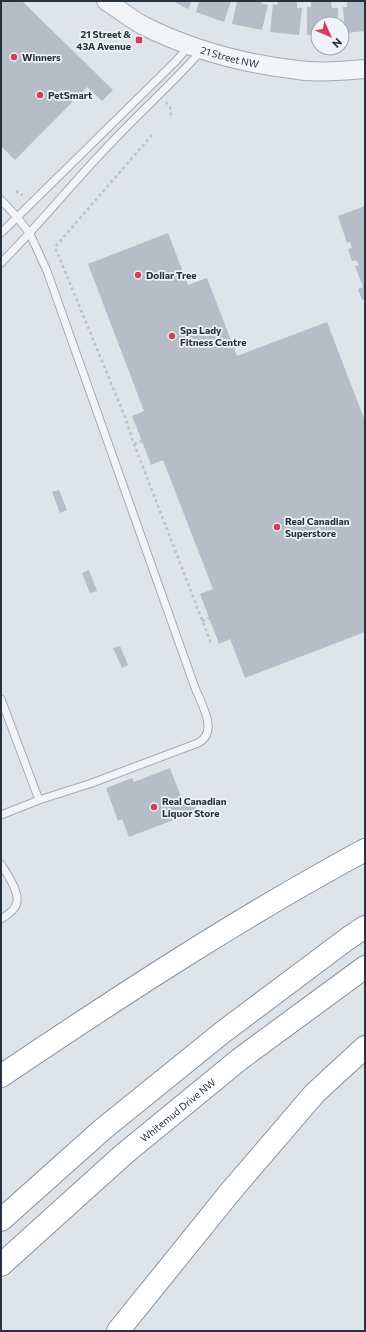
<svg xmlns="http://www.w3.org/2000/svg" width="366" height="1332" font-family="Commissioner,sans-serif">
<rect width="100%" height="100%" fill="#dfe4e9"/>
<path fill="#b6bdc6" d="M 1,1 L 22,1 L 113,90 L 102,101 L 87,87 L 15,160 L 1,146 Z
M 173,1 L 192,1 L 188,9 Z
M 199,1 L 231,1 L 224,22 L 196,12 Z
M 237,1 L 262,1 L 261,3 L 268,5 L 262,30 L 232,24 Z
M 278,1 L 297,2 L 297,8 L 302,8 L 299,35 L 270,32 L 273,4 L 277,5 Z
M 331,1 L 332,8 L 338,8 L 338,24 L 318,24 L 318,35 L 307,35 L 307,7 L 311,7 L 311,2 Z
M 347,1 L 365,1 L 365,31 L 345,33 L 343,7 L 347,7 Z
M 365,206 L 365,299 L 362,300 L 358,289 L 363,287 L 355,266 L 359,265 L 356,260 L 352,261 L 348,249 L 352,248 L 350,242 L 347,243 L 338,216 Z
M 168,233 L 188,285 L 207,278 L 237,356 L 327,322 L 365,421 L 365,632 L 245,678 L 230,639 L 219,644 L 200,594 L 213,589 L 163,460 L 151,465 L 142,441 L 132,416 L 144,411 L 88,264 Z
M 59,490 L 67,510 L 60,513 L 52,492 Z
M 89,570 L 97,591 L 90,593 L 82,573 Z
M 120,646 L 128,665 L 122,668 L 113,648 Z
M 170,768 L 183,802 L 192,798 L 197,811 L 129,837 L 122,819 L 118,821 L 106,788 L 132,778 L 134,782 Z"/>
<g fill="none" stroke-linecap="round" stroke-linejoin="round">
<defs>
<path id="service" d="M 1,200 L 17,217 L 30,234 L 47,271 L 194,685 C 200,702 220,732 198,743 L 92,783 L 39,800 L 1,815
M 1,233 L 176,61 L 189,46
M 1,263 C 40,224 74,181 112,142 C 141,111 173,83 201,51
M 1,699 L 39,800
M 1,864 C 7,874 23,896 15,907 C 12,912 6,916 1,919"/>
<g id="tertiary">
<path id="s1" d="M 106,1 C 119,9 131,19 144,26 C 192,50 245,64 298,70 C 319,73 344,71 365,69"/>
</g>
<g id="motorway">
<path d="M 1,1076 C 120,996 239,918 365,850"/>
<path d="M 1,1220 L 103,1129 L 223,1032 L 347,939 L 365,927"/>
<path id="s2" d="M 1,1265 L 124,1154 L 240,1059 L 365,967"/>
<path d="M 118,1331 L 231,1191 L 315,1093 L 365,1047"/>
</g>
</defs>
<use href="#service" stroke="#a4abb3" stroke-width="9"/>
<use href="#tertiary" stroke="#a4abb3" stroke-width="20"/>
<use href="#motorway" stroke="#8692a0" stroke-width="24"/>
<path stroke="#bdc2c8" stroke-width="2.5" stroke-dasharray="3 3" stroke-linecap="butt" d="M 166,102 L 170,107 L 171,115
M 152,135 L 55,247 L 125,417 L 134,444 L 211,643
M 16,191 L 19,194 L 23,195
M 134,444 L 142,441
M 202,621 L 209,618"/>
<use href="#service" stroke="#f2f4f7" stroke-width="7"/>
<use href="#tertiary" stroke="#f2f4f7" stroke-width="18"/>
<use href="#motorway" stroke="#fff" stroke-width="22"/>
</g>
<g fill="#d53d5e" stroke="#eff2f6" stroke-width="1.5">
<rect x="135" y="36" width="8" height="8" rx="2"/>
<circle cx="14" cy="57" r="4"/>
<circle cx="40" cy="95" r="4"/>
<circle cx="138" cy="275" r="4"/>
<circle cx="172" cy="336" r="4"/>
<circle cx="277" cy="527" r="4"/>
<circle cx="154" cy="807" r="4"/>
</g>
<g text-anchor="middle" dominant-baseline="central" stroke-width="3.5" stroke-linejoin="round" paint-order="stroke">
<g font-size="10" font-weight="bold" fill="#273241" stroke="#eff2f6" text-anchor="start">
<text x="131" y="34" text-anchor="end">21 Street &amp;<tspan x="131" dy="12">43A Avenue</tspan></text>
<text x="22" y="57">Winners</text>
<text x="48" y="95">PetSmart</text>
<text x="146" y="275">Dollar Tree</text>
<text x="180" y="330">Spa Lady<tspan x="180" dy="12">Fitness Centre</tspan></text>
<text x="285" y="521">Real Canadian<tspan x="285" dy="12">Superstore</tspan></text>
<text x="162" y="801">Real Canadian<tspan x="162" dy="12">Liquor Store</tspan></text>
</g>
<g font-size="10" fill="#273241" stroke="#eff2f6">
<text stroke="none"><textPath href="#s1" startOffset="137">21 Street NW</textPath></text>
<text stroke="none"><textPath href="#s2" startOffset="235">Whitemud Drive NW</textPath></text>
</g>
</g>
<rect width="366" height="1332" fill="none" stroke="#273241" stroke-width="4"/>
<g transform="translate(330 36) rotate(135)"><circle r="19" fill="#eff2f6" stroke="#9fa5ae"/>
<path d="M0-3L7 15L0 10L-7 15Z" fill="#d53d5e"/>
<text y="-6" font-size="11" font-weight="bold" text-anchor="middle" fill="#273241">N</text>
</g>
</svg>
